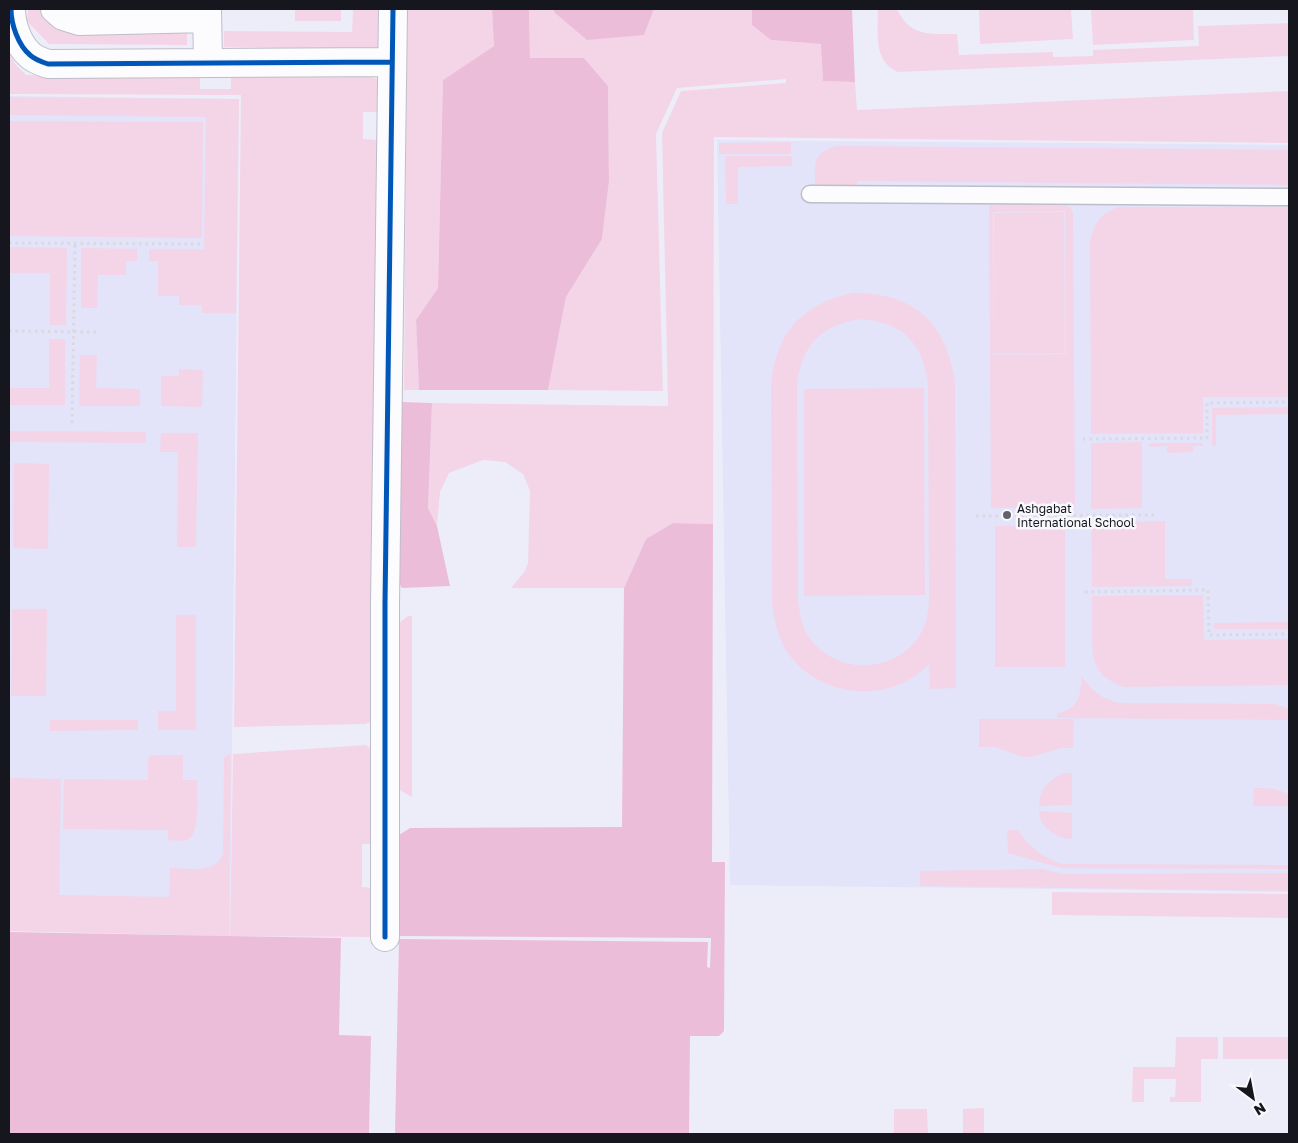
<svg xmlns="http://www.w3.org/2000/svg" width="1298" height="1143" font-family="'Golos Text',sans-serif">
<rect width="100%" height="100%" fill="#ededf9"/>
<path fill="#e3e3fa" d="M 9,96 L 239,99 L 230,936 L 9,931 Z
M 717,140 L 1289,145 L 1289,892 L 730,885 Z"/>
<path fill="#f4d5e8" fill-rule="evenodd" d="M 28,9 L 39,9 L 56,23 L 187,30 L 187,45 L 49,44 L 27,21 Z
M 295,9 L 341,9 L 341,21 L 295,21 Z
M 353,9 L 381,9 L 380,50 L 224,47 L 224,31 L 352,32 Z
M 407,9 L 492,9 L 494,46 L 443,80 L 438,288 L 416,320 L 419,390 L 404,390 Z
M 529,9 L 554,9 L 554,12 L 644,35 L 654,9 L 752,9 L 752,25 L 771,40 L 822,44 L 823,81 L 855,82 L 857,110 L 1289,91 L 1289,143 L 714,137 L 713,524 L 673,523 L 646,539 L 624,588 L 511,588 L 525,571 L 528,563 L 530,491 L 523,474 L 505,462 L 483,460 L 449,473 L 440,492 L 437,526 L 428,508 L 432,403 L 668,406 L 662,133 L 681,91 L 786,83 L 786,79 L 677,88 L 656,134 L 663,391 L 548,390 L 566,297 L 602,239 L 609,181 L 608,86 L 584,58 L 530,58 Z
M 878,9 L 897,9 C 910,37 930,34 957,34 L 959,55 L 1053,52 L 1053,57 L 1093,56 L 1093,50 L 1199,46 L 1198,26 L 1289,23 L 1289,56 L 898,72 C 873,62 878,32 878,9 Z
M 979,9 L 1071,9 L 1073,39 L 980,44 Z
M 1091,9 L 1193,9 L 1194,40 L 1093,45 Z
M 9,53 L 15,64 L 26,75 L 200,76 L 200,89 L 231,89 L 231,76 L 371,77 L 377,79 L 380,85 L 380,112 L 363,112 L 363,139 L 379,140 L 372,718 L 370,722 L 365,724 L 234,727 L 241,95 L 9,94 Z
M 9,97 L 239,99 L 236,313 L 202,313 L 202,305 L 179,305 L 179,296 L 158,296 L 158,261 L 149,261 L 149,249 L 204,249 L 206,117 L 9,115 Z
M 9,121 L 203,122 L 202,238 L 9,236 Z
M 791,142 L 791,154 L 719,154 L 719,143 Z
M 836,146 L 1289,150 L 1289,185 L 857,181 L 857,186 L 815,186 C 815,163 812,154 836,146 Z
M 725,156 L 792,156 L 792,166 L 738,167 L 738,204 L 726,204 Z
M 1065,204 L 1071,208 L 1073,213 L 1075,507 L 991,508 L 989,205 ZM 1065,211 L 1066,354 L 994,355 L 993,212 Z
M 1118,207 L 1289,207 L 1289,397 L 1203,397 L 1203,433 L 1091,434 L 1090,241 C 1094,224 1101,213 1118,207 Z
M 1064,212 L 1065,353 L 994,354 L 994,213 Z
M 9,247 L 67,248 L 66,325 L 50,325 L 50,273 L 9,273 Z
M 81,248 L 137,249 L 137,261 L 126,261 L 126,275 L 98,275 L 97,308 L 81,308 Z
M 853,293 C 914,292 947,323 955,383 L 956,688 L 930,689 L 929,664 C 892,704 823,699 790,656 C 778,640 774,621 772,601 L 771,385 C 776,333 801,304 853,293 ZM 862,319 C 903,323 923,343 928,384 L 929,600 C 928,612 927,623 921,633 C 896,676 833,676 807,634 C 801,624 800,613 798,601 L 797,385 C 802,344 822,324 862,319 Z
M 49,339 L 65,339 L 65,405 L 9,405 L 9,388 L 49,388 Z
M 80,355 L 97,355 L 96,388 L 140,389 L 140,406 L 79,406 Z
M 179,369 L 203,370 L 202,407 L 161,406 L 161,376 L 179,376 Z
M 924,388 L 925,595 L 804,596 L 804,389 Z
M 1289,407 L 1289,414 L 1216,415 L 1216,446 L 1212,446 L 1212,408 Z
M 9,431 L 146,432 L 146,443 L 9,442 Z
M 161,433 L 198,433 L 196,547 L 177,547 L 178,452 L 160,452 Z
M 1142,442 L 1142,508 L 1091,509 L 1091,443 Z
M 1149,443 L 1203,443 L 1203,446 L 1193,446 L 1193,452 L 1167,453 L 1167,446 L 1149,447 Z
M 14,463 L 49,464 L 48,549 L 13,548 Z
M 1165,521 L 1165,579 L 1192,579 L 1192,586 L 1092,587 L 1091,522 Z
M 995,526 L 1065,526 L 1065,667 L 995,667 Z
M 1203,595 L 1204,640 L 1289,639 L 1289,685 L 1124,687 C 1095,676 1092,664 1092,635 C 1092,622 1092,609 1092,596 Z
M 12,609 L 47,609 L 46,696 L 11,696 Z
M 176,615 L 196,615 L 196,730 L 158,730 L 158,711 L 176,711 Z
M 408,616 L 412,616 L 412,797 L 401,791 L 398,787 L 399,623 Z
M 1289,622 L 1289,629 L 1214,629 L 1214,623 Z
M 1082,677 C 1092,691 1102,699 1119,703 L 1275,704 L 1289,709 L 1289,720 L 1057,718 L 1057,714 C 1079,707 1080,698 1082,677 Z
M 979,719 L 1074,719 L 1073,748 L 1061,748 L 1031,757 L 1024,757 L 995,747 L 979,747 Z
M 50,720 L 138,720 L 138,730 L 50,731 Z
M 366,745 L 371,749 L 373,844 L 362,844 L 362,887 L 373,888 L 372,937 L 230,936 L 233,754 Z
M 153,755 L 183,755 L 183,780 L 197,780 C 197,793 201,835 187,840 C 182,842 174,840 168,840 L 168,830 L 63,829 L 64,779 L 148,780 L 148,759 L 150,756 Z
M 227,755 L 231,755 L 229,936 L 9,931 L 9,778 L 61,779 L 59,895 L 169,897 L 170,868 C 189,868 216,875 223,853 L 224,758 Z
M 1064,773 L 1072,773 L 1072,805 L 1039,806 C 1039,789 1049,780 1064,773 Z
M 1254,788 C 1267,788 1277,788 1289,795 L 1289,806 L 1253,806 Z
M 1039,811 L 1072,813 L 1072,839 C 1057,839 1039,827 1039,811 Z
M 1007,830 L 1018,830 C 1029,847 1043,858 1062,864 L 1289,865 L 1289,869 L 1061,868 L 1008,853 Z
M 1043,869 L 1062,874 L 1289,873 L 1289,891 L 920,886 L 920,871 Z
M 1052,892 L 1289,894 L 1289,918 L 1052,915 Z
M 1176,1037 L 1218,1037 L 1218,1059 L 1201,1059 L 1201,1102 L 1170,1102 L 1170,1097 L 1175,1097 L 1176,1079 L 1144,1079 L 1144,1102 L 1132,1102 L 1133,1067 L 1175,1067 Z
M 1223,1037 L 1289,1037 L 1289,1059 L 1223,1059 Z
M 984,1108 L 984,1134 L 963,1134 L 963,1109 Z
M 894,1109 L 927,1109 L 928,1133 L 894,1133 Z"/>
<path fill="#ecbdd8" d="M 492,9 L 529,9 L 530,58 L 584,58 L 608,86 L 609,181 L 602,239 L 566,297 L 548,390 L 419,390 L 416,320 L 438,288 L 443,80 L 494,46 Z
M 554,9 L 654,9 L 644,35 L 587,40 L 554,12 Z
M 752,9 L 852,9 L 855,82 L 823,81 L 821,44 L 771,40 L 752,25 Z
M 402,402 L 432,403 L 428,508 L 437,526 L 450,586 L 402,588 L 399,583 Z
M 673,523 L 713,524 L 712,862 L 725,862 L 724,1031 L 719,1036 L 690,1036 L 689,1134 L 395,1134 L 399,939 L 708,942 L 707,967 L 710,968 L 711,938 L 399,936 L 399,835 L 410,828 L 622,827 L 624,588 L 646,539 Z
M 9,932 L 341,938 L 339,1035 L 371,1036 L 369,1134 L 9,1134 Z"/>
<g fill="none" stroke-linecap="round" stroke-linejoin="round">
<defs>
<path id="service" d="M 810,194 L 1289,197"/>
<path id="minor" d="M 11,9 C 11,24 18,45 30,55 C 34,59 42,62 48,64 L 392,62
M 55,9 L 63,16 L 79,21 L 207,18
M 207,9 L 208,63
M 385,937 L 385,604 L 393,9"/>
</defs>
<use href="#service" stroke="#bebec8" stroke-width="19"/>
<use href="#minor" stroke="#bebec8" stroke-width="30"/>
<path stroke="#d9d9de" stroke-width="3" stroke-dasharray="2.5 4" stroke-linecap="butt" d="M 9,243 L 201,244
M 9,331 L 97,332
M 72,423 L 75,243
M 1083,439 L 1207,438 L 1207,403 L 1289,402
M 976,516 L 1154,515
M 1085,592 L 1208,590 L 1209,635 L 1289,634"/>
<use href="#service" stroke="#fcfcfe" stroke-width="16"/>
<use href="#minor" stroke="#fcfcfe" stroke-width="28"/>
<defs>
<path id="cycleway" d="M 11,9 C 11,24 18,45 30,55 C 34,59 42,62 48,64 L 392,62
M 385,937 L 385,604 L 393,9"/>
</defs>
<use href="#cycleway" stroke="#f8f8fd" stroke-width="8"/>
<use href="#cycleway" stroke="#0057b8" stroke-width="5"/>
</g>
<circle fill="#61616b" stroke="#f8f8fd" stroke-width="2" cx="1007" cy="515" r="5"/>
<g text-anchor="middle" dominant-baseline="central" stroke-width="5" stroke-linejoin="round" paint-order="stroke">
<g font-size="12" fill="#16161f" stroke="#f8f8fd" text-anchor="start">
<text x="1017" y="508">Ashgabat<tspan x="1017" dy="14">International School</tspan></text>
</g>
</g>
<rect width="1298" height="1143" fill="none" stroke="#16161f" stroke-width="20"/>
<g transform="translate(1253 1098) rotate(148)" stroke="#f8f8fd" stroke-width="4" paint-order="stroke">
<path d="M0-4L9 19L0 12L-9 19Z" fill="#16161f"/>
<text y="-8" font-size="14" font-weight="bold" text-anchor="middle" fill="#16161f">N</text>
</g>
</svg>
